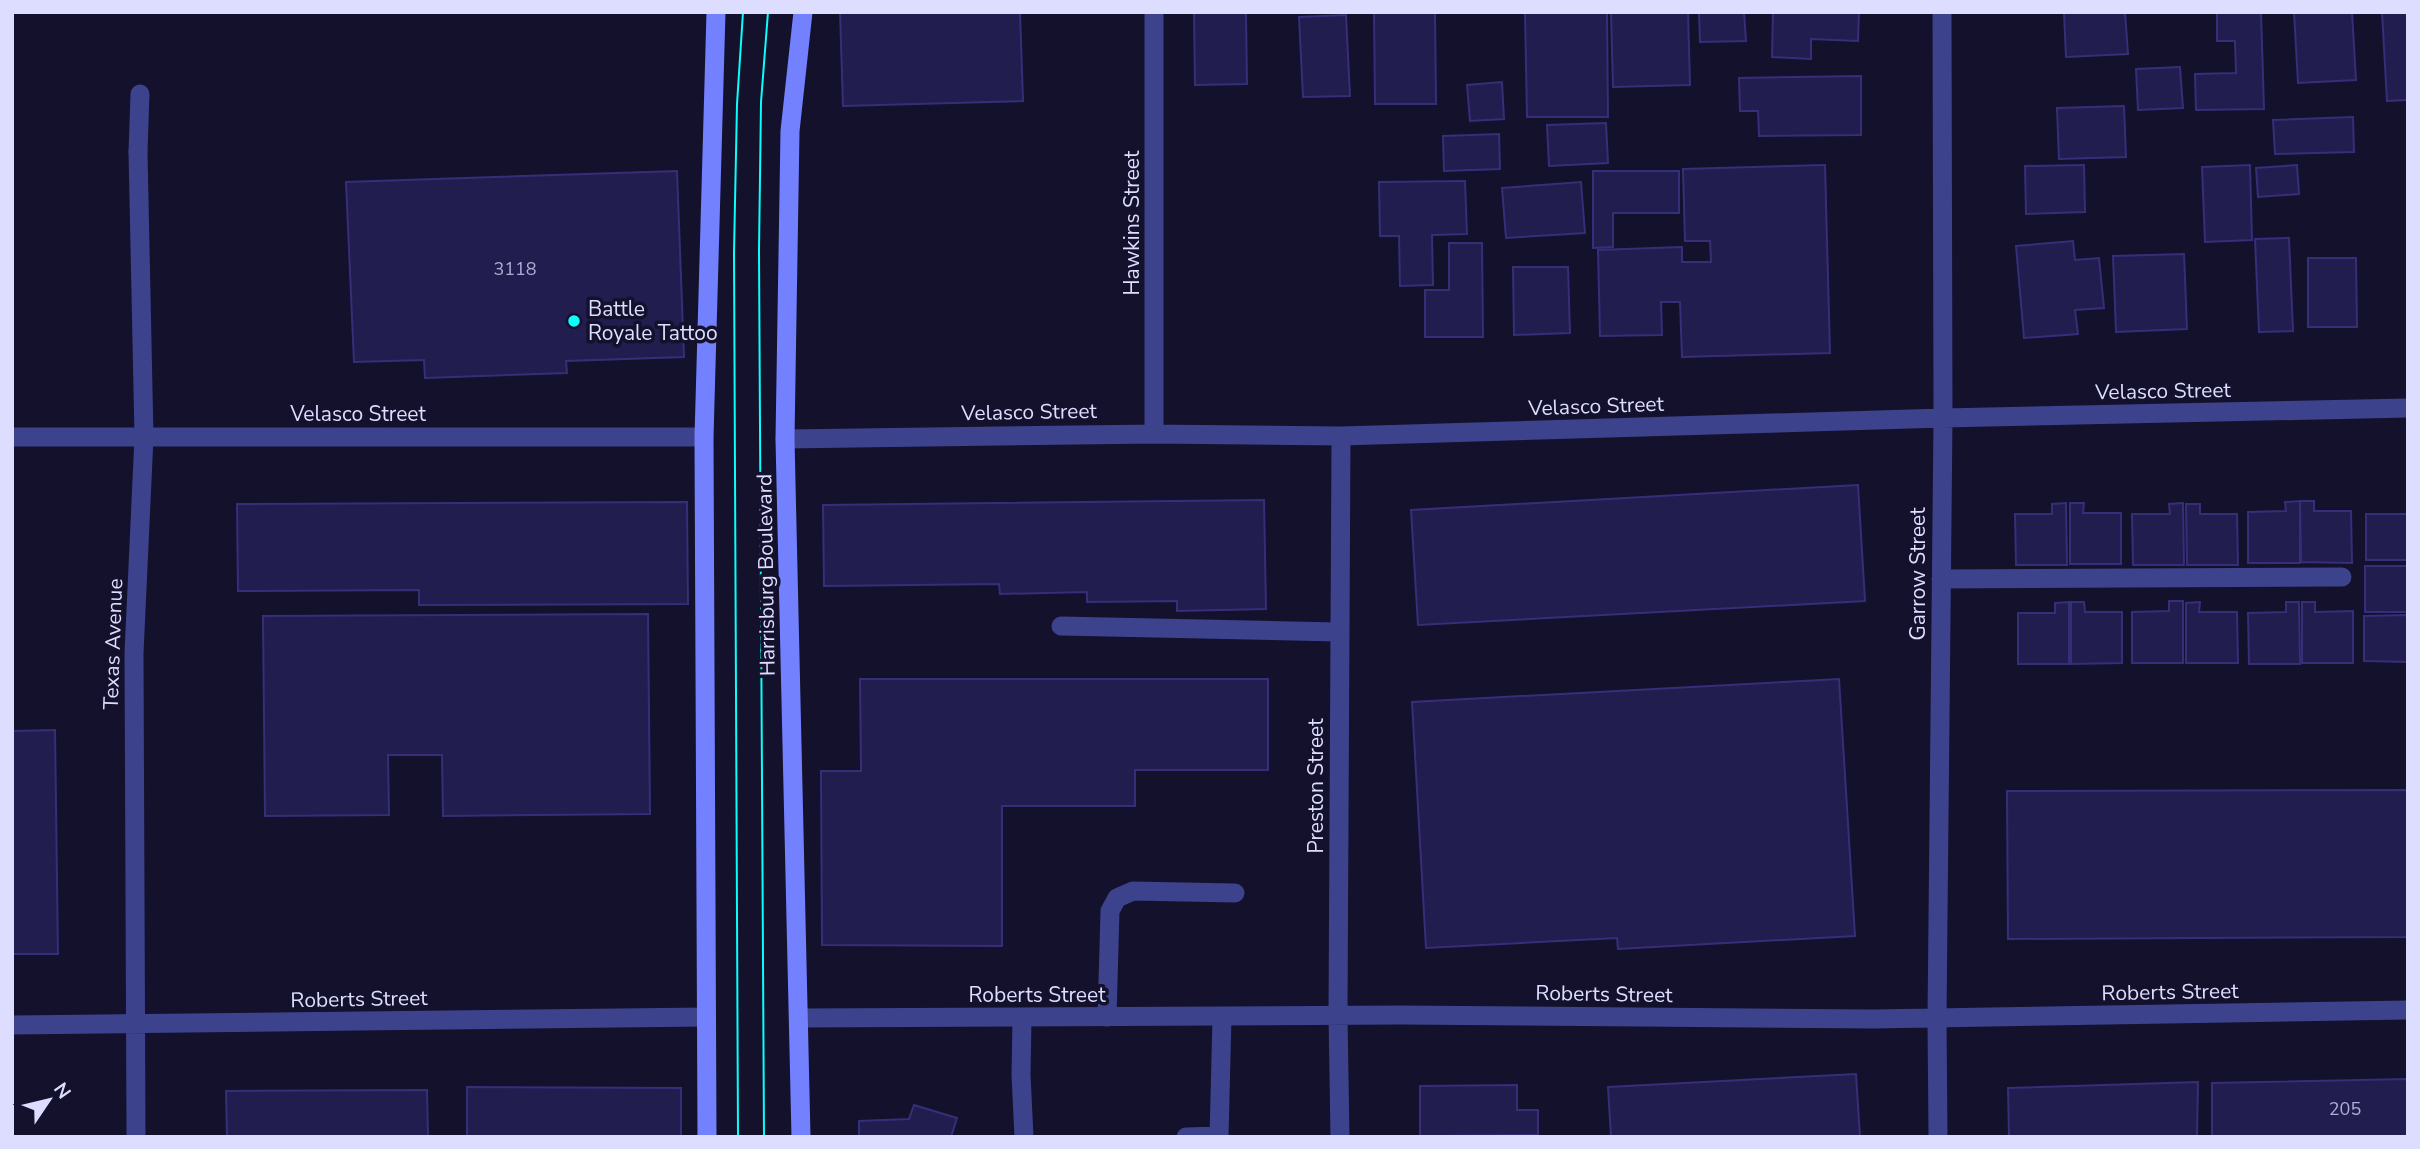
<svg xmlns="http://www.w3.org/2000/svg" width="2420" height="1149" font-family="'Nunito Sans',sans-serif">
<rect width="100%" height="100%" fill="#13112c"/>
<path fill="#211d4e" stroke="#352f7a" stroke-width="2" d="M 840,12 L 1020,12 L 1023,101 L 843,106 Z
M 1194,12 L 1246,12 L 1247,84 L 1195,85 Z
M 1374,12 L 1435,12 L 1436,104 L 1375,104 Z
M 1525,12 L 1607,12 L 1608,117 L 1527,117 Z
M 1611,12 L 1688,12 L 1690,85 L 1613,87 Z
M 1699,12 L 1744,12 L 1746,41 L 1700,42 Z
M 1773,12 L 1859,12 L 1858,41 L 1811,39 L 1811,59 L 1772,57 Z
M 2064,12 L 2125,12 L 2128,54 L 2066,57 Z
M 2217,12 L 2261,12 L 2264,109 L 2196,110 L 2195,74 L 2236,73 L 2235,41 L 2217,41 Z
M 2294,12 L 2352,12 L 2356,80 L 2298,83 Z
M 2382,12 L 2408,12 L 2408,100 L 2387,101 Z
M 1346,15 L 1350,96 L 1303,97 L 1299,17 Z
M 2180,67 L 2183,108 L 2138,110 L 2136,69 Z
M 1861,76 L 1861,135 L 1759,136 L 1758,111 L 1740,111 L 1739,78 Z
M 1502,82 L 1504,119 L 1470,121 L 1467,85 Z
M 2124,106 L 2126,157 L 2059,159 L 2057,108 Z
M 2353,117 L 2354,152 L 2275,154 L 2273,120 Z
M 1606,123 L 1608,163 L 1549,166 L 1547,125 Z
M 1499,134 L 1500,169 L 1444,171 L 1443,136 Z
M 1825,165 L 1830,353 L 1682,357 L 1680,302 L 1661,302 L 1662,335 L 1600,336 L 1598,250 L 1682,247 L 1682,262 L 1711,262 L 1710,241 L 1685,241 L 1683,169 Z
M 2084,165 L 2085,212 L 2026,214 L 2025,166 Z
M 2250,165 L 2252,240 L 2205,242 L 2202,167 Z
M 2297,165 L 2299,194 L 2258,197 L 2256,168 Z
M 677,171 L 684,357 L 566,361 L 567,373 L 425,378 L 424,360 L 354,362 L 346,182 Z
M 1593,171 L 1679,171 L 1679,213 L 1613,213 L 1613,247 L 1593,248 Z
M 1465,181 L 1467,234 L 1432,235 L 1433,285 L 1400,286 L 1399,236 L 1380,236 L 1379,182 Z
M 1581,182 L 1585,233 L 1506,238 L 1502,188 Z
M 2289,238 L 2293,331 L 2259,332 L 2255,239 Z
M 2073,241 L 2075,260 L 2099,258 L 2104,308 L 2075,310 L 2078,334 L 2024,338 L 2016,246 Z
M 1449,243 L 1482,243 L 1483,337 L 1425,337 L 1425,290 L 1449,290 Z
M 2184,254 L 2187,329 L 2116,332 L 2113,256 Z
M 2308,258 L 2356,258 L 2357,327 L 2308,327 Z
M 1513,267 L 1568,267 L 1570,333 L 1514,335 Z
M 1858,485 L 1865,601 L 1418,625 L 1411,510 Z
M 1264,500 L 1266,609 L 1177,611 L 1177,601 L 1087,602 L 1087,592 L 1000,594 L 999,584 L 824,586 L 823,505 Z
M 2300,501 L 2300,563 L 2248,563 L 2248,512 L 2286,511 L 2285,502 Z
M 2300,501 L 2314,501 L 2314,511 L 2351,511 L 2352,563 L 2301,562 Z
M 687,502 L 688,604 L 419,605 L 419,590 L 238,591 L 237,504 Z
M 2066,503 L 2067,565 L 2016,565 L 2015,514 L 2052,514 L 2052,504 Z
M 2070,503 L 2084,503 L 2083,513 L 2121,513 L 2121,564 L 2070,564 Z
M 2183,503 L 2184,565 L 2133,565 L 2132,514 L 2170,514 L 2169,504 Z
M 2186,504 L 2200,504 L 2200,514 L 2237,514 L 2238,565 L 2187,565 Z
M 2366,514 L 2408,514 L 2408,560 L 2366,560 Z
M 2365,566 L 2408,566 L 2408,612 L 2365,612 Z
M 2169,601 L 2183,601 L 2183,663 L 2132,663 L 2132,612 L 2169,611 Z
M 2069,602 L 2069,664 L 2018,664 L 2018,613 L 2055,613 L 2055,603 Z
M 2071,602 L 2084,602 L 2085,612 L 2122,612 L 2122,663 L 2071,664 Z
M 2200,602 L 2199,612 L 2237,612 L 2238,663 L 2186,663 L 2186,603 Z
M 2286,602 L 2299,602 L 2300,664 L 2249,664 L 2248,613 L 2286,612 Z
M 2302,602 L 2315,602 L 2315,612 L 2353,611 L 2353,663 L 2302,663 Z
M 648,614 L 650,814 L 443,816 L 442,755 L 388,755 L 389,815 L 265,816 L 263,616 Z
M 2408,615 L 2408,662 L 2364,661 L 2364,616 Z
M 860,679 L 1268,679 L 1268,770 L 1135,770 L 1135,806 L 1002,806 L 1002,946 L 822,945 L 821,771 L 861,771 Z
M 1839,679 L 1855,936 L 1618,949 L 1617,938 L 1426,948 L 1412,702 Z
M 55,730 L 58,954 L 12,954 L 12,731 Z
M 2408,790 L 2408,937 L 2008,939 L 2007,791 Z
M 1856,1074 L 1860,1137 L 1611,1137 L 1608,1087 Z
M 2408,1079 L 2408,1137 L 2212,1137 L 2212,1083 Z
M 2198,1082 L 2197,1137 L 2009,1137 L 2008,1088 Z
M 1517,1085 L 1517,1110 L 1538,1110 L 1538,1135 L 1420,1136 L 1420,1086 Z
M 467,1087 L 681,1088 L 681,1137 L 467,1137 Z
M 427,1090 L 428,1137 L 227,1137 L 226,1091 Z
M 914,1105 L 957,1118 L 951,1137 L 859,1137 L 859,1121 L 909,1119 Z"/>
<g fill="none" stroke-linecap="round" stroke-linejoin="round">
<path stroke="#3c428c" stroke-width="19" d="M 138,152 L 140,94
M 1941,579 L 2342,577
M 1061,626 L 1339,632
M 1107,1017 L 1110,911 L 1117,898 L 1133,891 L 1235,893
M 1022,1018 L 1021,1075 L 1024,1137
M 1186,1137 L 1219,1136
M 1219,1137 L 1222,1017"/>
<path stroke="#3c428c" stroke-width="19" d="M 1154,434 L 1154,12
M 12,437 L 704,437
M 785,439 L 1154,434 L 1341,436 L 1943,418 L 2408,408
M 799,1018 L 1401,1015 L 1873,1019 L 2408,1010
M 12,1025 L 706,1017
M 136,1137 L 134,653 L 144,437 L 138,152
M 1340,1137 L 1338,1015 L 1341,436
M 1938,1137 L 1937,1019 L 1943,418 L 1942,12"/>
<path stroke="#7481ff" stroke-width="19" d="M 707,1137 L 704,437 L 716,12
M 801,1137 L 785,439 L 790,131 L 803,12"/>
<path stroke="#09fffb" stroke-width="2" d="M 738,1137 L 734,252 L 737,104 L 743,12
M 764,1137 L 759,250 L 761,102 L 768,12"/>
</g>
<circle fill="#09fffb" stroke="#13112c" stroke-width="2.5" cx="574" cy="321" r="7"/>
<g text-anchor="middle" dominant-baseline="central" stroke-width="7" stroke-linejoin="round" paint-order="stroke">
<g font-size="18" fill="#aeadd3">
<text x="515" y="269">3118</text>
<text x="2345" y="1109">205</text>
</g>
<g font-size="21" fill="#ddf" stroke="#13112c">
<text transform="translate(1132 223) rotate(-90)">Hawkins Street</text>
<text transform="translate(2163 391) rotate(-1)">Velasco Street</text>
<text transform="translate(1596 406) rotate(-2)">Velasco Street</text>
<text transform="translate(1029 412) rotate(-1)">Velasco Street</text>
<text x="358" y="414">Velasco Street</text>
<text transform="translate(1918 574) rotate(-90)">Garrow Street</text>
<text transform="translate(766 575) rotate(-91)">Harrisburg Boulevard</text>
<text transform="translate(113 644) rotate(-88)">Texas Avenue</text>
<text transform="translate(1316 786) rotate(-90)">Preston Street</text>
<text transform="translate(2170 992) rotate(-1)">Roberts Street</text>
<text transform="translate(1604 994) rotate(1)">Roberts Street</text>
<text x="1037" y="995">Roberts Street</text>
<text transform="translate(359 999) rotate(-1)">Roberts Street</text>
</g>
<g font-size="21" fill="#ddf" stroke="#13112c" text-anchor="start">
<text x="588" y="309">Battle<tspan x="588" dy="24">Royale Tattoo</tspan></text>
</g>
</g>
<rect width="2420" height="1149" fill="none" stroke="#ddddff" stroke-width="28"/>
<g transform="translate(49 1100) rotate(55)" stroke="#13112c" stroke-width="5" paint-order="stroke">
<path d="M0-5L12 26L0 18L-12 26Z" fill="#ddddff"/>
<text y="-10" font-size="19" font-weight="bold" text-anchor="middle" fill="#ddddff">N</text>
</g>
</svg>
